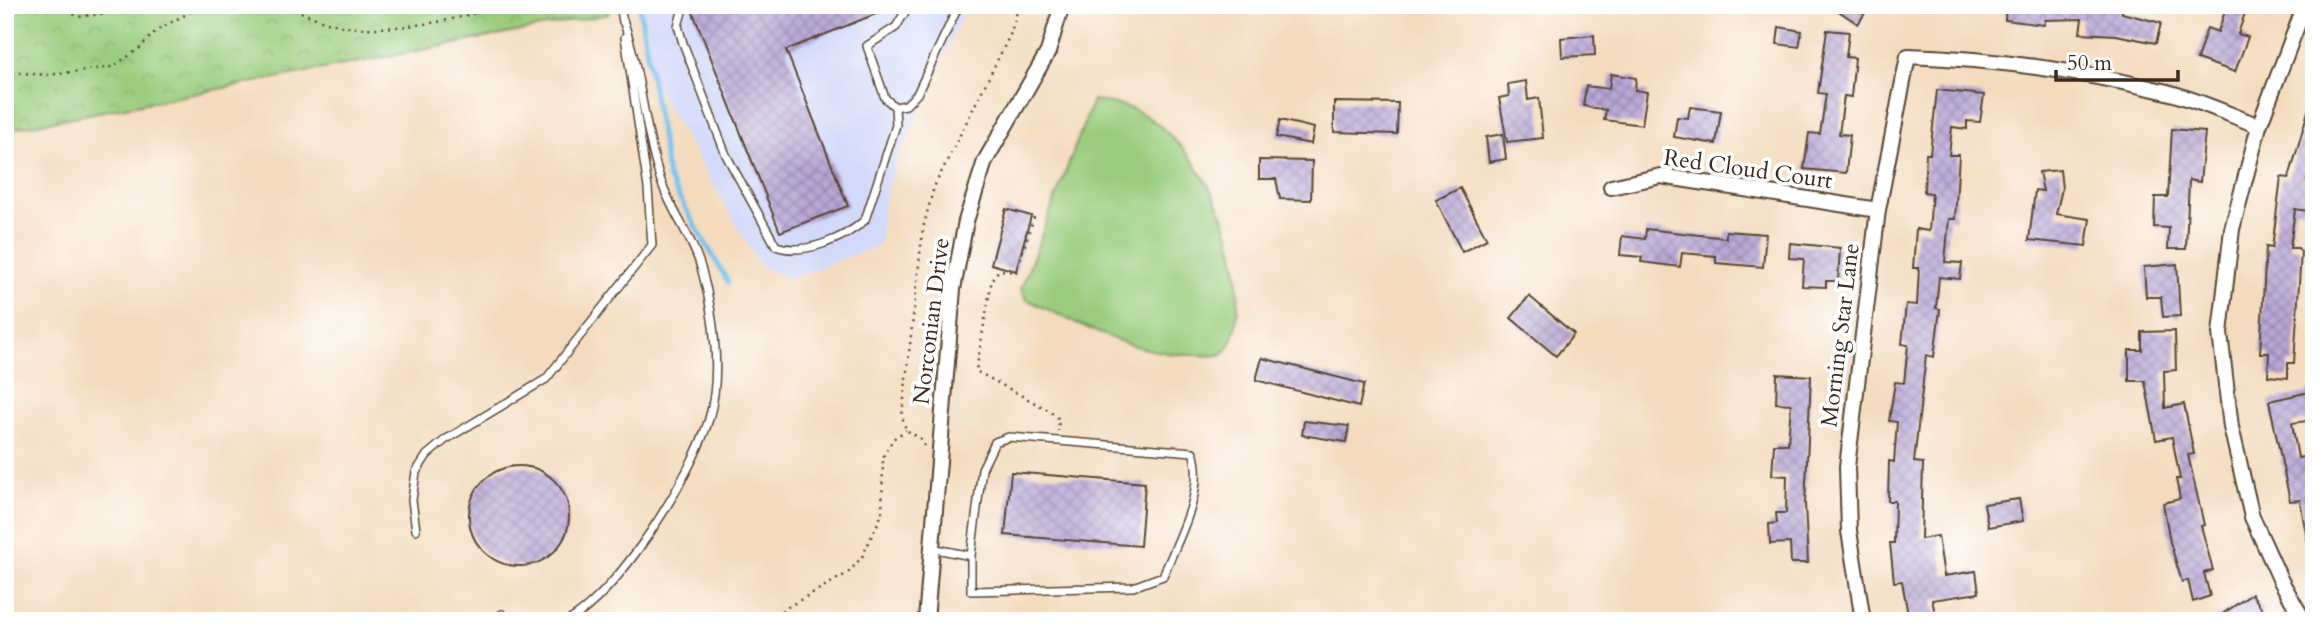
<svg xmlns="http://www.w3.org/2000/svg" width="2319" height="626" font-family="Cardo,serif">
<defs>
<pattern id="park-crowns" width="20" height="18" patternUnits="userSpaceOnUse" patternTransform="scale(1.75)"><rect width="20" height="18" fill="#99cc7c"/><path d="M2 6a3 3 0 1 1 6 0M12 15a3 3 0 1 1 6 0" fill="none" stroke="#85af6b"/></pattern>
<pattern id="building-cross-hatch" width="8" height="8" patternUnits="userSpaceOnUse" patternTransform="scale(1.75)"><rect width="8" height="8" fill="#b9a7d6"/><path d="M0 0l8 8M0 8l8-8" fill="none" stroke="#9888ad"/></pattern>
</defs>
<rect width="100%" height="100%" fill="#fff"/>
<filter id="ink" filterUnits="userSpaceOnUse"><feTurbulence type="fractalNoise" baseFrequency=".0143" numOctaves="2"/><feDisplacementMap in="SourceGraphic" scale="14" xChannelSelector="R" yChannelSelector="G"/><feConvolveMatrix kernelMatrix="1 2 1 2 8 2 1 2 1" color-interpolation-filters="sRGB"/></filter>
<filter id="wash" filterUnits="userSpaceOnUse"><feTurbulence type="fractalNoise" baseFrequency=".00686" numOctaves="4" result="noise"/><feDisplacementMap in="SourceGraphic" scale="28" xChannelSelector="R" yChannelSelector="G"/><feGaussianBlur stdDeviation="1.57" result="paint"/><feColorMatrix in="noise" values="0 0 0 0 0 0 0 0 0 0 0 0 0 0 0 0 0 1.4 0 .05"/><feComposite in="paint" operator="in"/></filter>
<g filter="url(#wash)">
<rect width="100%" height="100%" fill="#f4dbbe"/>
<path fill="#d3d9f9" d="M 642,5 L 967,5 L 897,160 L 883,205 L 880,245 L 789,279 L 760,266 L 656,87 Z"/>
<path fill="#99cc7c" stroke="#6a7b4d" stroke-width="2" d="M 1093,100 C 1114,104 1134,106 1152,120 C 1210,164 1245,244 1237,316 C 1236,328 1233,348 1221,354 C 1215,357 1203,355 1195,355 C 1133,355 1081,325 1026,299 L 1021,289 Z"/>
<path fill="url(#park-crowns)" stroke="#6a7b4d" stroke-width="2" d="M 5,5 L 608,5 L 609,14 L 5,130 Z"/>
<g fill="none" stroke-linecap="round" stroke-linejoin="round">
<path stroke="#72c1ed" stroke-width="5" d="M 639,5 L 668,178 L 728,282"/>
</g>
<g id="blocks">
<path fill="url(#building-cross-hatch)" d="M 705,5 L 898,5 L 786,50 L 848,206 L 780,232 L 692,10 Z
M 1830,5 L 1870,5 L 1858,24 Z
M 2006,5 L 2122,5 L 2122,13 L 2161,23 L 2156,43 L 2116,35 L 2080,33 L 2082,19 L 2045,20 L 2044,25 L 2005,20 Z
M 2227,5 L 2246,10 L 2238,34 L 2248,37 L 2235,72 L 2197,59 L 2207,28 L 2218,32 Z
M 1779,27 L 1802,31 L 1799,47 L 1777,44 Z
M 1827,30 L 1849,32 L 1846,57 L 1855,58 L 1851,97 L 1844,96 L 1839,134 L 1850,135 L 1846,173 L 1804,169 L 1809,133 L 1820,134 L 1826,94 L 1818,93 Z
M 1594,35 L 1595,55 L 1562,57 L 1561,38 Z
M 1611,74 L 1636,78 L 1635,90 L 1647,92 L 1642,125 L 1604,120 L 1606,110 L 1583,106 L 1586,86 L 1609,89 Z
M 1526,81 L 1528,100 L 1539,98 L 1543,138 L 1507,142 L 1499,98 L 1509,96 L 1508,84 Z
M 1937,90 L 1984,95 L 1980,122 L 1967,121 L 1967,129 L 1952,127 L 1949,155 L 1959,155 L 1955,219 L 1949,219 L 1945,262 L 1962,263 L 1960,279 L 1939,277 L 1936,308 L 1940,309 L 1934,357 L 1926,355 L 1914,462 L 1923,463 L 1921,539 L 1938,536 L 1944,576 L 1976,571 L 1979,593 L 1932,600 L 1937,621 L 1909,621 L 1902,581 L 1894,582 L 1890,543 L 1894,543 L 1895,501 L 1888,501 L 1889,461 L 1894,462 L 1897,422 L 1889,421 L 1895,382 L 1904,383 L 1908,345 L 1902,344 L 1906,304 L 1917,305 L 1919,268 L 1913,268 L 1916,229 L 1929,231 L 1932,193 L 1924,192 L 1926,154 L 1930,154 Z
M 1334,102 L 1398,103 L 1397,134 L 1334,132 Z
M 2310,104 L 2314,104 L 2314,159 L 2307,181 L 2314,181 L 2314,212 L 2295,209 L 2290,248 L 2298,248 L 2301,252 L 2294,363 L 2288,363 L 2288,378 L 2268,376 L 2269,353 L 2260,353 L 2266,247 L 2272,248 L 2281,177 L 2289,178 Z
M 1690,107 L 1721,111 L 1716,144 L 1674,137 L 1677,117 L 1688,118 Z
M 1280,120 L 1314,128 L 1311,144 L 1276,137 Z
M 2172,129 L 2205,132 L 2200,182 L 2189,180 L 2186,249 L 2168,249 L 2169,228 L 2154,227 L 2155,197 L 2168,197 Z
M 1503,134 L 1506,159 L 1489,162 L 1486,137 Z
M 1259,160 L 1312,161 L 1311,200 L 1280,199 L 1276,179 L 1259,179 Z
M 2060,170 L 2062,189 L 2056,214 L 2090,219 L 2086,246 L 2029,240 L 2035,190 L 2043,191 L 2039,172 Z
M 1460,188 L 1487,239 L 1462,252 L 1436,200 Z
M 1006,209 L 1031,216 L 1016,271 L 991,264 Z
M 1646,229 L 1726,238 L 1726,231 L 1766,234 L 1763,267 L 1716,263 L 1716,256 L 1682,253 L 1680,267 L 1641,262 L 1642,257 L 1620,255 L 1622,236 L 1645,239 Z
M 1790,243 L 1840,248 L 1838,281 L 1826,281 L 1826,287 L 1802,286 L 1804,259 L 1789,258 Z
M 2177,264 L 2180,316 L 2163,317 L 2161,297 L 2146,297 L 2144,267 Z
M 1529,296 L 1574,334 L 1556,356 L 1511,318 Z
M 2175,331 L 2176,370 L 2164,371 L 2165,408 L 2184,404 L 2194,454 L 2188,455 L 2204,525 L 2201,526 L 2213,570 L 2204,573 L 2210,596 L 2193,602 L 2188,580 L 2182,582 L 2170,542 L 2163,503 L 2180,499 L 2176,479 L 2180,479 L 2172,437 L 2156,440 L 2145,381 L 2129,381 L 2129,350 L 2142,350 L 2142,332 Z
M 1262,358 L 1364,384 L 1359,407 L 1256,380 Z
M 1777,374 L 1811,376 L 1805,504 L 1808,563 L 1791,563 L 1790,543 L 1770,544 L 1769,524 L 1777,523 L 1776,513 L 1786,513 L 1787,476 L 1772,475 L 1774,444 L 1788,444 L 1791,404 L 1776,403 Z
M 2314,391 L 2314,420 L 2292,423 L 2298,458 L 2314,455 L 2314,540 L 2307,540 L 2300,500 L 2290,501 L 2269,401 Z
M 1304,421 L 1349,426 L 1346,442 L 1302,435 Z
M469 516a50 50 0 1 1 100 0a50 50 0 1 1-100 0Z
M 1011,472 L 1145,483 L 1140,546 L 1005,535 Z
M 2019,499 L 2023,521 L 1988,527 L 1984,504 Z
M 2252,594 L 2264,612 L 2250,621 L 2212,621 Z"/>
</g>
</g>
<g filter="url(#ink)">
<use href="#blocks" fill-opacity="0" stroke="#574536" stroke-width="2"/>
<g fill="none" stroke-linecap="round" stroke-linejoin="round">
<defs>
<path id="lane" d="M 620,5 L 623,22
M 684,5 L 678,26 L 683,43 L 726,155 L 776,246 C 803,256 844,239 865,220 L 896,125 L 895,107 L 885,98 L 867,46 L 896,27 L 905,12 L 904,5
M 895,107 L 906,105 L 917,94 L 959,5
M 416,530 L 412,500 L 416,472 L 427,455 L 445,440 L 546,379 L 652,245 L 648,188 L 625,37
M 931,548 L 971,556 L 971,591 L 1133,587 L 1163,576 C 1178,539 1206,491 1193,452 L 1009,437 L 995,442 L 982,469 L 971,556
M 497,621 L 502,614
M 568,621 C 621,590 691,477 709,419 C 722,375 714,315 702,271 C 693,237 669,209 659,175 C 643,124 641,71 623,20"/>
<path id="street" d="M 1611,187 L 1661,176 L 1878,210
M 926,621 L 953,289 L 966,221 L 985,161 L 1048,52 L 1062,5
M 1863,621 L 1849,531 L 1847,467 L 1878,210 L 1908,56 C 1994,59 2080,71 2163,91 C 2196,99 2228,114 2259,126
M 2304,621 L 2281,581 L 2252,517 L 2231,427 L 2220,333 L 2232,229 L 2259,126 L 2305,5"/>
</defs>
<use href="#lane" stroke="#574536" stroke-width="10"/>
<use href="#street" stroke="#574536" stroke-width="18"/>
<path stroke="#574536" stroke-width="2.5" stroke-dasharray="2 5" stroke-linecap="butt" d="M 63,5 L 77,17 L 116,12 L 122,5
M 281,5 C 303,12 321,22 343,26 C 375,33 467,22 493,5
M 5,72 L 48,75 L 112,67 L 139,49 L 157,30 L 203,5
M 1034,217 L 1016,272 L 999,270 L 992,279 L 976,371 L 1050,411 L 1059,419 L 1058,431
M 924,446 L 921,439 L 906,430 L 902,416 L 923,228 L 934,187 L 1011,33 L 1019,5
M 763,621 L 848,573 L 862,557 L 882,514 L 883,457 L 893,439 L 906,430"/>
<use href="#lane" stroke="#fff" stroke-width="7"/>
<use href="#street" stroke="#fff" stroke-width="14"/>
</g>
</g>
<g text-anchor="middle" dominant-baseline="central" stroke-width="7" stroke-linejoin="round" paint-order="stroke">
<g font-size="23" fill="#3b2a1e" stroke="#fff">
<text transform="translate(1748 169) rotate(8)">Red Cloud Court</text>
<text transform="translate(931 321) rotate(-83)">Norconian Drive</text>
<text transform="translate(1840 335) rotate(-83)">Morning Star Lane</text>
</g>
</g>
<rect width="2319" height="626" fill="none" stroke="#fff" stroke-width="28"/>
<path d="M2056 70v10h122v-10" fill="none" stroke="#3b2a1e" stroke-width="3.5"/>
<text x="2067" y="70" font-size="21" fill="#3b2a1e" stroke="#ffffff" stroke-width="5" paint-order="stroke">50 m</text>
</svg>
